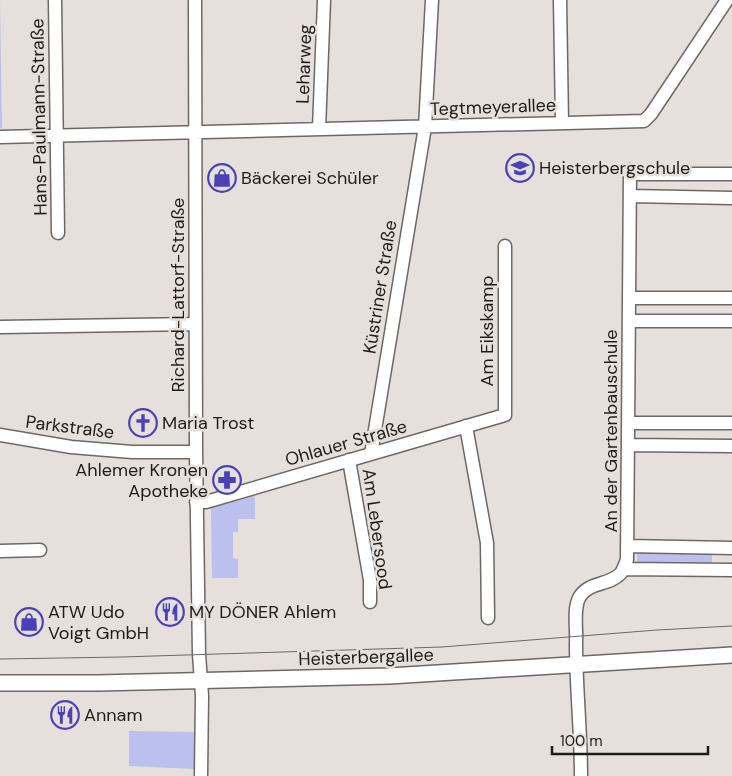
<svg xmlns="http://www.w3.org/2000/svg" width="732" height="776" font-family="'DM Sans',sans-serif">
<rect width="100%" height="100%" fill="#e6dfdb"/>
<path fill="#bbc0ef" d="M 0,0 L 2,128 L 0,128 Z
M 255,496 L 255,519 L 238,519 L 238,532 L 233,532 L 233,558 L 238,559 L 238,578 L 212,578 L 211,508 Z
M 637,552 L 712,554 L 712,564 L 637,566 Z
M 129,731 L 194,732 L 194,769 L 129,766 Z"/>
<g fill="none" stroke-linecap="round" stroke-linejoin="round">
<defs>
<path id="minor" d="M 55,0 L 58,233
M 195,0 L 196,452 L 199,654 L 202,696 L 201,776
M 560,0 L 562,123
M 319,129 L 324,0
M 0,137 L 644,121 L 651,114 L 727,0
M 630,174 L 732,174
M 630,196 L 732,198
M 630,298 L 732,298
M 629,321 L 732,321
M 0,327 L 195,324
M 628,423 L 732,423
M 466,426 L 487,543 L 488,618
M 0,435 L 71,447 L 132,452 L 196,452
M 628,445 L 732,446
M 371,454 L 425,127 L 432,0
M 349,460 L 370,580 L 370,602
M 196,502 L 206,502 L 505,415 L 505,246
M 627,546 L 732,548
M 0,551 L 40,550
M 623,569 L 732,570
M 581,776 C 581,732 576,687 576,643 C 577,629 573,610 579,598 C 588,581 610,586 621,573 C 624,569 625,564 627,560 L 630,170"/>
<path id="major" d="M 0,683 L 98,683 L 389,676 L 732,655"/>
</defs>
<use href="#minor" stroke="#6e6864" stroke-width="15"/>
<use href="#major" stroke="#6e6864" stroke-width="18"/>
<use href="#minor" stroke="#fff" stroke-width="12"/>
<use href="#major" stroke="#fff" stroke-width="15"/>
<path stroke="#6c6866" stroke-width="1" d="M 0,659 L 122,657 L 442,647 L 657,630 L 732,626"/>
</g>
<defs>
<symbol id="school-ring" viewBox="-11 -11 22 22"><circle r="9.5" fill="#e6dfdb" stroke="#4b41b7" stroke-width="1.5"/><path d="M0-5L7-2L0 1L-7-2ZM-4 1L0 2.5L4 1V4Q0 6-4 4Z" fill="#4b41b7"/></symbol>
<symbol id="shop-ring" viewBox="-11 -11 22 22"><circle r="9.5" fill="#e6dfdb" stroke="#4b41b7" stroke-width="1.5"/><path d="M-5-2.5h2.3a2.7 3.5 0 0 1 5.4 0H5L5.5 6h-11ZM-1.5-2.5h3a1.5 2.3 0 0 0-3 0Z" fill="#4b41b7"/></symbol>
<symbol id="church-ring" viewBox="-11 -11 22 22"><circle r="9.5" fill="#e6dfdb" stroke="#4b41b7" stroke-width="1.5"/><path d="M-1.2-6h2.4v3.5h3.3v2.4h-3.3V6h-2.4V-.1h-3.3v-2.4h3.3Z" fill="#4b41b7"/></symbol>
<symbol id="pharmacy-ring" viewBox="-11 -11 22 22"><circle r="9.5" fill="#e6dfdb" stroke="#4b41b7" stroke-width="1.5"/><path d="M-2-6h4v4h4v4h-4v4h-4v-4h-4v-4h4Z" fill="#4b41b7"/></symbol>
<symbol id="restaurant-ring" viewBox="-11 -11 22 22"><circle r="9.5" fill="#e6dfdb" stroke="#4b41b7" stroke-width="1.5"/><path d="M-5-6h1v4h1v-4h1v4h1v-4h1v5L-1.5 .5V6h-2V.5L-5-1ZM5-6V6H3V1.5H1.5Q1.5-4 5-6Z" fill="#4b41b7"/></symbol>
</defs>
<g fill-rule="evenodd">
<use href="#school-ring" x="504" y="152" width="32" height="32"/>
<use href="#shop-ring" x="206" y="162" width="32" height="32"/>
<use href="#church-ring" x="127" y="407" width="32" height="32"/>
<use href="#pharmacy-ring" x="211" y="464" width="32" height="32"/>
<use href="#restaurant-ring" x="154" y="596" width="32" height="32"/>
<use href="#shop-ring" x="13" y="606" width="32" height="32"/>
<use href="#restaurant-ring" x="49" y="699" width="32" height="32"/>
</g>
<g text-anchor="middle" dominant-baseline="central" stroke-width="5" stroke-linejoin="round" paint-order="stroke">
<g font-size="18" fill="#1e1c1a" stroke="#e6dfdb">
<text transform="translate(304 64) rotate(-88)">Leharweg</text>
<text transform="translate(493 107) rotate(-2)">Tegtmeyerallee</text>
<text transform="translate(39 117) rotate(-91)">Hans-Paulmann-Straße</text>
<text transform="translate(380 287) rotate(-81)">Küstriner Straße</text>
<text transform="translate(178 295) rotate(-90)">Richard-Lattorf-Straße</text>
<text transform="translate(487 331) rotate(-90)">Am Eikskamp</text>
<text transform="translate(70 427) rotate(7)">Parkstraße</text>
<text transform="translate(611 431) rotate(-90)">An der Gartenbauschule</text>
<text transform="translate(346 443) rotate(-16)">Ohlauer Straße</text>
<text transform="translate(377 529) rotate(82)">Am Lebersood</text>
<text transform="translate(366 657) rotate(-2)">Heisterbergallee</text>
</g>
<g font-size="18" fill="#1e1c1a" stroke="#e6dfdb" text-anchor="start">
<text x="539" y="168">Heisterbergschule</text>
<text x="241" y="178">Bäckerei Schüler</text>
<text x="162" y="423">Maria Trost</text>
<text x="208" y="470" text-anchor="end">Ahlemer Kronen<tspan x="208" dy="21">Apotheke</tspan></text>
<text x="48" y="612">ATW Udo<tspan x="48" dy="21">Voigt GmbH</tspan></text>
<text x="189" y="612">MY DÖNER Ahlem</text>
<text x="84" y="715">Annam</text>
</g>
</g>
<path d="M552 746v8h156v-8" fill="none" stroke="#1e1c1a" stroke-width="2.5"/>
<text x="560" y="746" font-size="15" fill="#1e1c1a" stroke="#e6dfdb" stroke-width="4" paint-order="stroke">100 m</text>
</svg>
